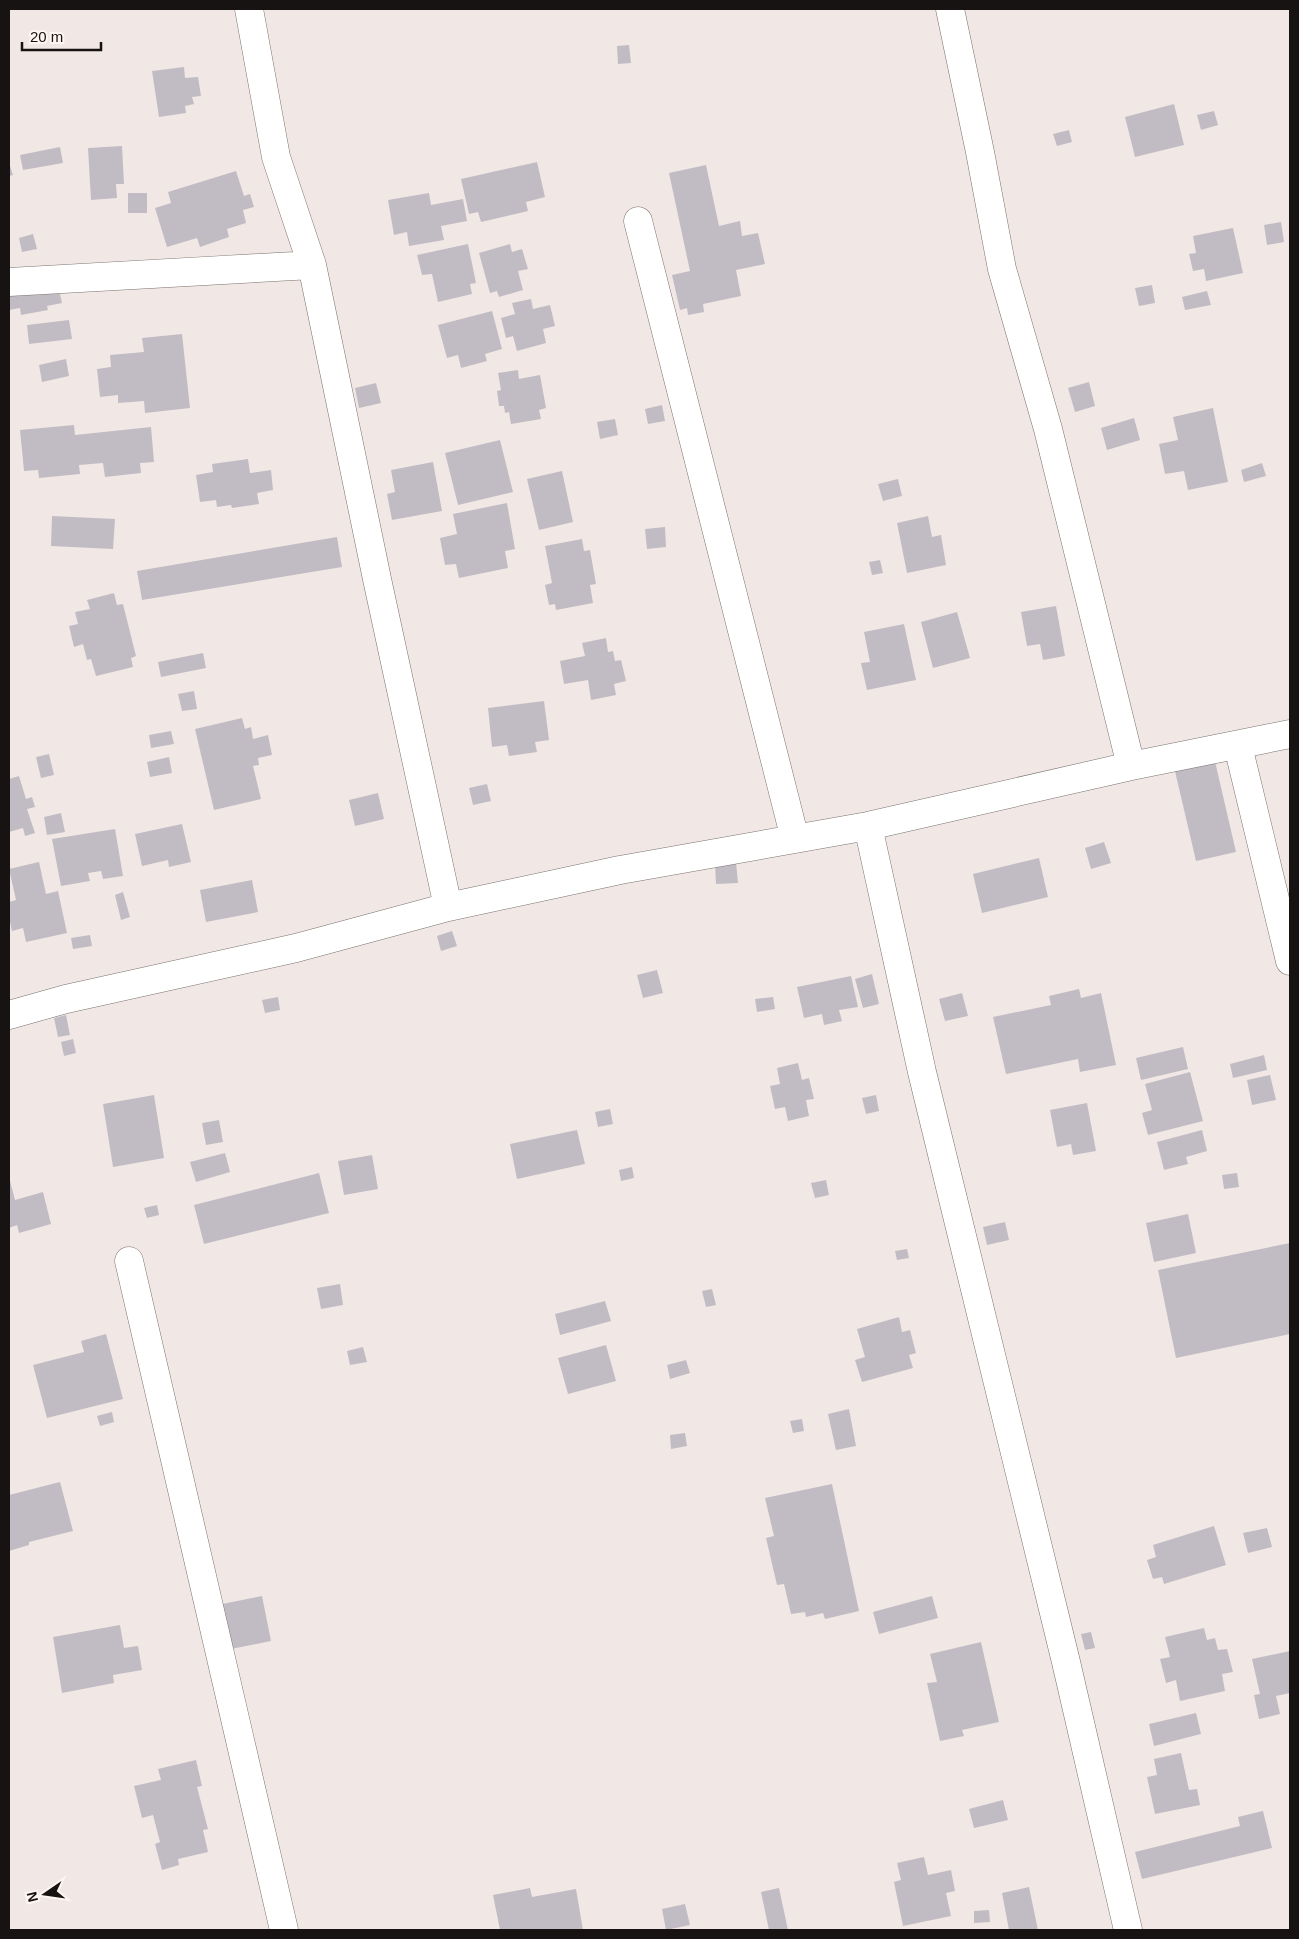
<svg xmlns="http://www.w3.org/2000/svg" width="1299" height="1939" font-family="Helvetica,sans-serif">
<rect width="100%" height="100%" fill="#f1e8e5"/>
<path fill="#c1bcc4" d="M 629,45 L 631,63 L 618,64 L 617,46 Z
M 184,67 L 185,78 L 198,77 L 201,96 L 192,97 L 194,104 L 185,106 L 186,113 L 159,117 L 152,71 Z
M 1174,104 L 1184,145 L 1135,157 L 1125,117 Z
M 1214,111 L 1218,125 L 1201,130 L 1197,115 Z
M 1069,130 L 1072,142 L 1057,146 L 1053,134 Z
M 122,146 L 124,184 L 116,184 L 117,198 L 91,200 L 88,148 Z
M 60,147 L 63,163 L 23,170 L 20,155 Z
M 537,162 L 545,197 L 526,202 L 528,211 L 481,222 L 478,212 L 469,214 L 461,179 Z
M 9,163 L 13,175 L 9,176 Z
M 706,165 L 719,226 L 740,221 L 742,236 L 758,233 L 765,264 L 736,270 L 741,296 L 703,304 L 704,312 L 688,315 L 687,308 L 680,310 L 672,275 L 690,271 L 669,173 Z
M 236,171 L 244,196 L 250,194 L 254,207 L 243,210 L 246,223 L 227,229 L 229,237 L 200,247 L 197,238 L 167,247 L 155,208 L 171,203 L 168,192 Z
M 128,193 L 147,193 L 147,213 L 128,213 Z
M 429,193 L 431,205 L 463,199 L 467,221 L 441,226 L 444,240 L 409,246 L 407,232 L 394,235 L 388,200 Z
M 1281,222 L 1284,242 L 1267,245 L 1264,225 Z
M 1233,228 L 1243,273 L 1206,281 L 1204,269 L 1193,271 L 1189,254 L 1196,253 L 1193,236 Z
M 33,234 L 37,249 L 22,252 L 19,238 Z
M 468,244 L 476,283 L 470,284 L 472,294 L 438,302 L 432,274 L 422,275 L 417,255 Z
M 510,244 L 512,252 L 522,249 L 528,269 L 518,271 L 523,290 L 499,297 L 497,291 L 490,293 L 479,253 Z
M 57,281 L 62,303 L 47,306 L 48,310 L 21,315 L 20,308 L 9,310 L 9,291 Z
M 1152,285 L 1155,303 L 1139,306 L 1135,288 Z
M 1207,291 L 1211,305 L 1185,310 L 1182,297 Z
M 531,299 L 533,309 L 550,305 L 555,326 L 543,329 L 546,343 L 517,351 L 513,336 L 506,338 L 501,318 L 515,314 L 512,303 Z
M 492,311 L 502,349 L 485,354 L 487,361 L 461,368 L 458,355 L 447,358 L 438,325 Z
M 69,320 L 72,339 L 29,344 L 27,325 Z
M 182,334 L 190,408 L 145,413 L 144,401 L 118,403 L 118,395 L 100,397 L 97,369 L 111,367 L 110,355 L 144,352 L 142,338 Z
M 66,359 L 69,376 L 42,382 L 39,365 Z
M 518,370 L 519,379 L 540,375 L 546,408 L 539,410 L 541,419 L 511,424 L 509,412 L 505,413 L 504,406 L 499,406 L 497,391 L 501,390 L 498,373 Z
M 1089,382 L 1095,406 L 1075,412 L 1068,388 Z
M 376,383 L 381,403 L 359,408 L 355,388 Z
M 662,405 L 665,421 L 648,424 L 645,409 Z
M 1213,408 L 1228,482 L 1188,490 L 1184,471 L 1165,474 L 1159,444 L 1178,440 L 1173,417 Z
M 1134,418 L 1140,440 L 1107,450 L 1101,428 Z
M 615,419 L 618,435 L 600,439 L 597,422 Z
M 74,425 L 75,435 L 151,427 L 154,462 L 140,463 L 141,473 L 105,477 L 103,463 L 79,465 L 80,474 L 39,478 L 38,470 L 24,471 L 20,430 Z
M 500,440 L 513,492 L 458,505 L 445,453 Z
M 248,459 L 250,473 L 271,470 L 273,490 L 257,493 L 259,504 L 232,508 L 231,505 L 217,507 L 216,500 L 200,502 L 196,475 L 213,472 L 212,464 Z
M 433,462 L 442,511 L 392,520 L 387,494 L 395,492 L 391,470 Z
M 1262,463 L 1266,476 L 1244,482 L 1241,470 Z
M 562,471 L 573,522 L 539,530 L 527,479 Z
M 898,479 L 902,496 L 883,501 L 878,484 Z
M 507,503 L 515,549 L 505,551 L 508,568 L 459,578 L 456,564 L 445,565 L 440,538 L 457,534 L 453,514 Z
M 52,516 L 115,519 L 113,549 L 51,546 Z
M 928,516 L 932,537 L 941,535 L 946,565 L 907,573 L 897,523 Z
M 665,527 L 666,547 L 647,549 L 645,529 Z
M 337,537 L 342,567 L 142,600 L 137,571 Z
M 582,539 L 584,551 L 590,550 L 596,584 L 590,585 L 593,603 L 556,610 L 555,604 L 549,605 L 545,585 L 552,583 L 545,546 Z
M 880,560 L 883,573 L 872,575 L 869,562 Z
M 114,593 L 117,605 L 123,604 L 136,656 L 131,658 L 133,667 L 96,676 L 91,659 L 87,660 L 83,644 L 74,647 L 69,626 L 78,624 L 75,612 L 90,609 L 87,600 Z
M 1056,606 L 1065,656 L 1043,660 L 1040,644 L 1027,646 L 1021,612 Z
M 957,612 L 970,658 L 933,668 L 921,622 Z
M 904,624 L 916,680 L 867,690 L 861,663 L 870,662 L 864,632 Z
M 606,638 L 608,652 L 613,651 L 615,661 L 621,660 L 626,681 L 614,684 L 616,695 L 591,700 L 588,680 L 564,684 L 560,661 L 585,656 L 582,643 Z
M 203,653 L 206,668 L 161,677 L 158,662 Z
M 194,691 L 197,709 L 182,711 L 178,694 Z
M 544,701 L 549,740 L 535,742 L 537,752 L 509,756 L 507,745 L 492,747 L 488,708 Z
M 242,718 L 245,729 L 251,727 L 253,739 L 268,735 L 272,755 L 258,758 L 259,765 L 253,766 L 261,799 L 214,810 L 195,729 Z
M 171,731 L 174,744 L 151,748 L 149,735 Z
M 49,754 L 54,775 L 41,778 L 36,757 Z
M 169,757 L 172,773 L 150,777 L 147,762 Z
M 1214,757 L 1236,852 L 1196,861 L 1174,767 Z
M 19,776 L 26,799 L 32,797 L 35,807 L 27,809 L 35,833 L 25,836 L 23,828 L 9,832 L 9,779 Z
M 487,784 L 491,801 L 473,805 L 469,788 Z
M 378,793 L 384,819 L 355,826 L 349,800 Z
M 61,813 L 65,832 L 47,835 L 44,817 Z
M 182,824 L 191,862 L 169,867 L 168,860 L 142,866 L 135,834 Z
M 115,829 L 123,876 L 103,879 L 101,871 L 88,873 L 90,881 L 61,886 L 52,839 Z
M 1104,842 L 1111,863 L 1091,869 L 1085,848 Z
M 1039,858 L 1048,897 L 982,913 L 973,874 Z
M 39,862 L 46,894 L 58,891 L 67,933 L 26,942 L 23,928 L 12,931 L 10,922 L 9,902 L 16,900 L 9,869 Z
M 736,862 L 738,883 L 716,884 L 715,864 Z
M 252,880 L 258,912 L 206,922 L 200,890 Z
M 123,892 L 130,917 L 121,920 L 115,895 Z
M 452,931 L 457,946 L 441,951 L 437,936 Z
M 90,935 L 92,946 L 73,949 L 71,938 Z
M 657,970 L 663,993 L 643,998 L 637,975 Z
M 872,974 L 879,1004 L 863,1008 L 855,979 Z
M 851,976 L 858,1007 L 839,1010 L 842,1021 L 824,1025 L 822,1014 L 804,1018 L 797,987 Z
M 1079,989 L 1081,998 L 1101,993 L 1116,1065 L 1080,1072 L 1078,1059 L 1006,1074 L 993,1017 L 1051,1005 L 1049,996 Z
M 962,993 L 968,1016 L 945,1021 L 939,999 Z
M 278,997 L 280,1010 L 265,1013 L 262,1000 Z
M 773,997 L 775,1009 L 757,1012 L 755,999 Z
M 66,1015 L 70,1035 L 58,1037 L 54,1018 Z
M 73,1039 L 76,1053 L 64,1056 L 61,1042 Z
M 1183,1047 L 1188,1069 L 1141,1080 L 1136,1058 Z
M 1264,1055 L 1267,1070 L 1233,1078 L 1230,1064 Z
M 798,1063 L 802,1080 L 809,1078 L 814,1099 L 806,1100 L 809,1116 L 788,1121 L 785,1107 L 775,1109 L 770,1086 L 780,1084 L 777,1068 Z
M 1190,1072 L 1203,1121 L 1148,1135 L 1142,1113 L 1152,1110 L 1145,1084 Z
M 1270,1075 L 1276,1100 L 1252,1105 L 1247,1080 Z
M 154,1095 L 164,1158 L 113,1167 L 103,1104 Z
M 876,1095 L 879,1111 L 866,1114 L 862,1098 Z
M 1087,1103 L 1096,1151 L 1073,1155 L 1071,1144 L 1057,1147 L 1050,1110 Z
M 610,1109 L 613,1124 L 598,1127 L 595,1112 Z
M 219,1120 L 223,1142 L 206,1145 L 202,1123 Z
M 577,1130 L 585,1164 L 517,1179 L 510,1144 Z
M 1202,1130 L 1207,1151 L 1186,1157 L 1188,1164 L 1164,1170 L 1157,1142 Z
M 225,1153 L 230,1172 L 196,1182 L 190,1162 Z
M 372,1155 L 378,1189 L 344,1195 L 338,1161 Z
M 632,1167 L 634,1178 L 621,1181 L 619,1170 Z
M 319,1173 L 329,1213 L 204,1244 L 194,1205 Z
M 1237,1173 L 1239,1187 L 1224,1189 L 1222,1175 Z
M 9,1177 L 15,1200 L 43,1192 L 51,1224 L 19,1233 L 17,1225 L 9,1228 Z
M 826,1180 L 829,1195 L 815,1198 L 811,1183 Z
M 157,1205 L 159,1215 L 147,1218 L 144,1208 Z
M 1188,1214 L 1196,1253 L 1154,1262 L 1146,1223 Z
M 1005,1222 L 1009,1240 L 987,1245 L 983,1227 Z
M 1290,1243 L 1290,1334 L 1176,1358 L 1158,1270 Z
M 907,1249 L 909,1258 L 897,1260 L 895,1251 Z
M 340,1284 L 343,1305 L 321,1309 L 317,1288 Z
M 712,1289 L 716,1305 L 706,1307 L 702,1291 Z
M 605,1301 L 611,1321 L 560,1335 L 555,1314 Z
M 899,1317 L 902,1332 L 910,1330 L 916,1353 L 909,1355 L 913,1368 L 862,1382 L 855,1360 L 865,1357 L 857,1329 Z
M 106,1334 L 123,1399 L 47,1418 L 33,1365 L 84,1352 L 81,1341 Z
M 606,1345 L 616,1381 L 568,1394 L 558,1358 Z
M 363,1347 L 367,1362 L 350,1365 L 347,1351 Z
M 686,1360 L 690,1373 L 670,1379 L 667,1365 Z
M 849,1409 L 856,1446 L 836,1450 L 828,1414 Z
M 112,1412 L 114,1422 L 100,1426 L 97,1416 Z
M 802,1419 L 804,1431 L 793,1433 L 790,1421 Z
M 685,1433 L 687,1446 L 671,1449 L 670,1435 Z
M 60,1482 L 73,1531 L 29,1542 L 29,1545 L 9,1551 L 9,1495 Z
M 832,1484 L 859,1611 L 825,1619 L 823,1613 L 806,1617 L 805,1612 L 791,1614 L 784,1584 L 777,1585 L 766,1538 L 774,1536 L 765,1498 Z
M 1214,1526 L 1226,1565 L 1164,1584 L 1162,1577 L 1153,1579 L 1147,1560 L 1156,1557 L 1153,1545 Z
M 1267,1528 L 1272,1547 L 1248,1553 L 1243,1533 Z
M 262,1596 L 271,1641 L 231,1649 L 222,1604 Z
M 932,1596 L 938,1618 L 879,1634 L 873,1612 Z
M 120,1625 L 124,1648 L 138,1646 L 142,1670 L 113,1675 L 114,1683 L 62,1693 L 53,1637 Z
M 1204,1628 L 1207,1640 L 1215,1638 L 1218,1650 L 1227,1649 L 1233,1672 L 1222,1674 L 1225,1691 L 1180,1701 L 1176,1680 L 1166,1683 L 1160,1659 L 1170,1657 L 1165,1637 Z
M 1091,1632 L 1095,1648 L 1085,1650 L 1081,1634 Z
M 981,1642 L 999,1722 L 962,1730 L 964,1736 L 940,1741 L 927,1683 L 937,1682 L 930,1654 Z
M 1290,1651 L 1290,1693 L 1276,1696 L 1280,1714 L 1259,1719 L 1254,1695 L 1260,1694 L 1252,1659 Z
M 1196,1713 L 1201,1734 L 1154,1746 L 1149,1724 Z
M 1181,1753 L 1189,1790 L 1197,1789 L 1200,1805 L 1155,1814 L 1147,1777 L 1157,1775 L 1154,1759 Z
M 196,1760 L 202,1786 L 197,1787 L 208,1829 L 203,1830 L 208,1852 L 178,1859 L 179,1865 L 162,1870 L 155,1844 L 160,1842 L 153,1815 L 142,1818 L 134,1786 L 161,1780 L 158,1769 Z
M 1003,1800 L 1008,1820 L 974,1828 L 969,1809 Z
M 1263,1811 L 1272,1848 L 1142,1879 L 1135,1852 L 1240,1826 L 1238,1817 Z
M 924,1857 L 928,1875 L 951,1870 L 955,1891 L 946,1893 L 951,1916 L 903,1926 L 894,1882 L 901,1880 L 897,1863 Z
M 1029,1887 L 1038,1930 L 1009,1930 L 1002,1893 Z
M 530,1888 L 532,1897 L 576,1889 L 583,1930 L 500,1930 L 493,1895 Z
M 779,1888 L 788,1930 L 769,1930 L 761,1892 Z
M 685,1904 L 690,1925 L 666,1930 L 662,1909 Z
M 989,1910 L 990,1922 L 974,1923 L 974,1911 Z"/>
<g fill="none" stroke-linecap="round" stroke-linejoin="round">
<defs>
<path id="street" d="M 249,9 L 276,157 L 312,265 L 377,579 L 448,907
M 950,9 L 980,152 L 1002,269 L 1048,429 L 1131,766
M 638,221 L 795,839
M 9,282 L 312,265
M 1238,746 L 1290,961
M 868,826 L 922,1072 L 1066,1662 L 1128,1930
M 9,1015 L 66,999 L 296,948 L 448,907 L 620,870 L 868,826 L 1131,766 L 1290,734
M 129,1261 L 284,1930"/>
</defs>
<use href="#street" stroke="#7a726f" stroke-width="29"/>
<use href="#street" stroke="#fff" stroke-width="28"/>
</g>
<rect width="1299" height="1939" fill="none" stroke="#161312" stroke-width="20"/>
<g transform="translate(45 1894) rotate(257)" stroke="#fff5f2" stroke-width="4" paint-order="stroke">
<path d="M0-4L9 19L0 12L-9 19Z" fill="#161312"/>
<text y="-8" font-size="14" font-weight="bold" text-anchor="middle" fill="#161312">N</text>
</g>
<path d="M22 42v8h79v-8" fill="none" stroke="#161312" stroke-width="2.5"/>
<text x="30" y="42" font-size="15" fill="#161312" stroke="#fff5f2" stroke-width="4" paint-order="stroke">20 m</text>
</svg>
